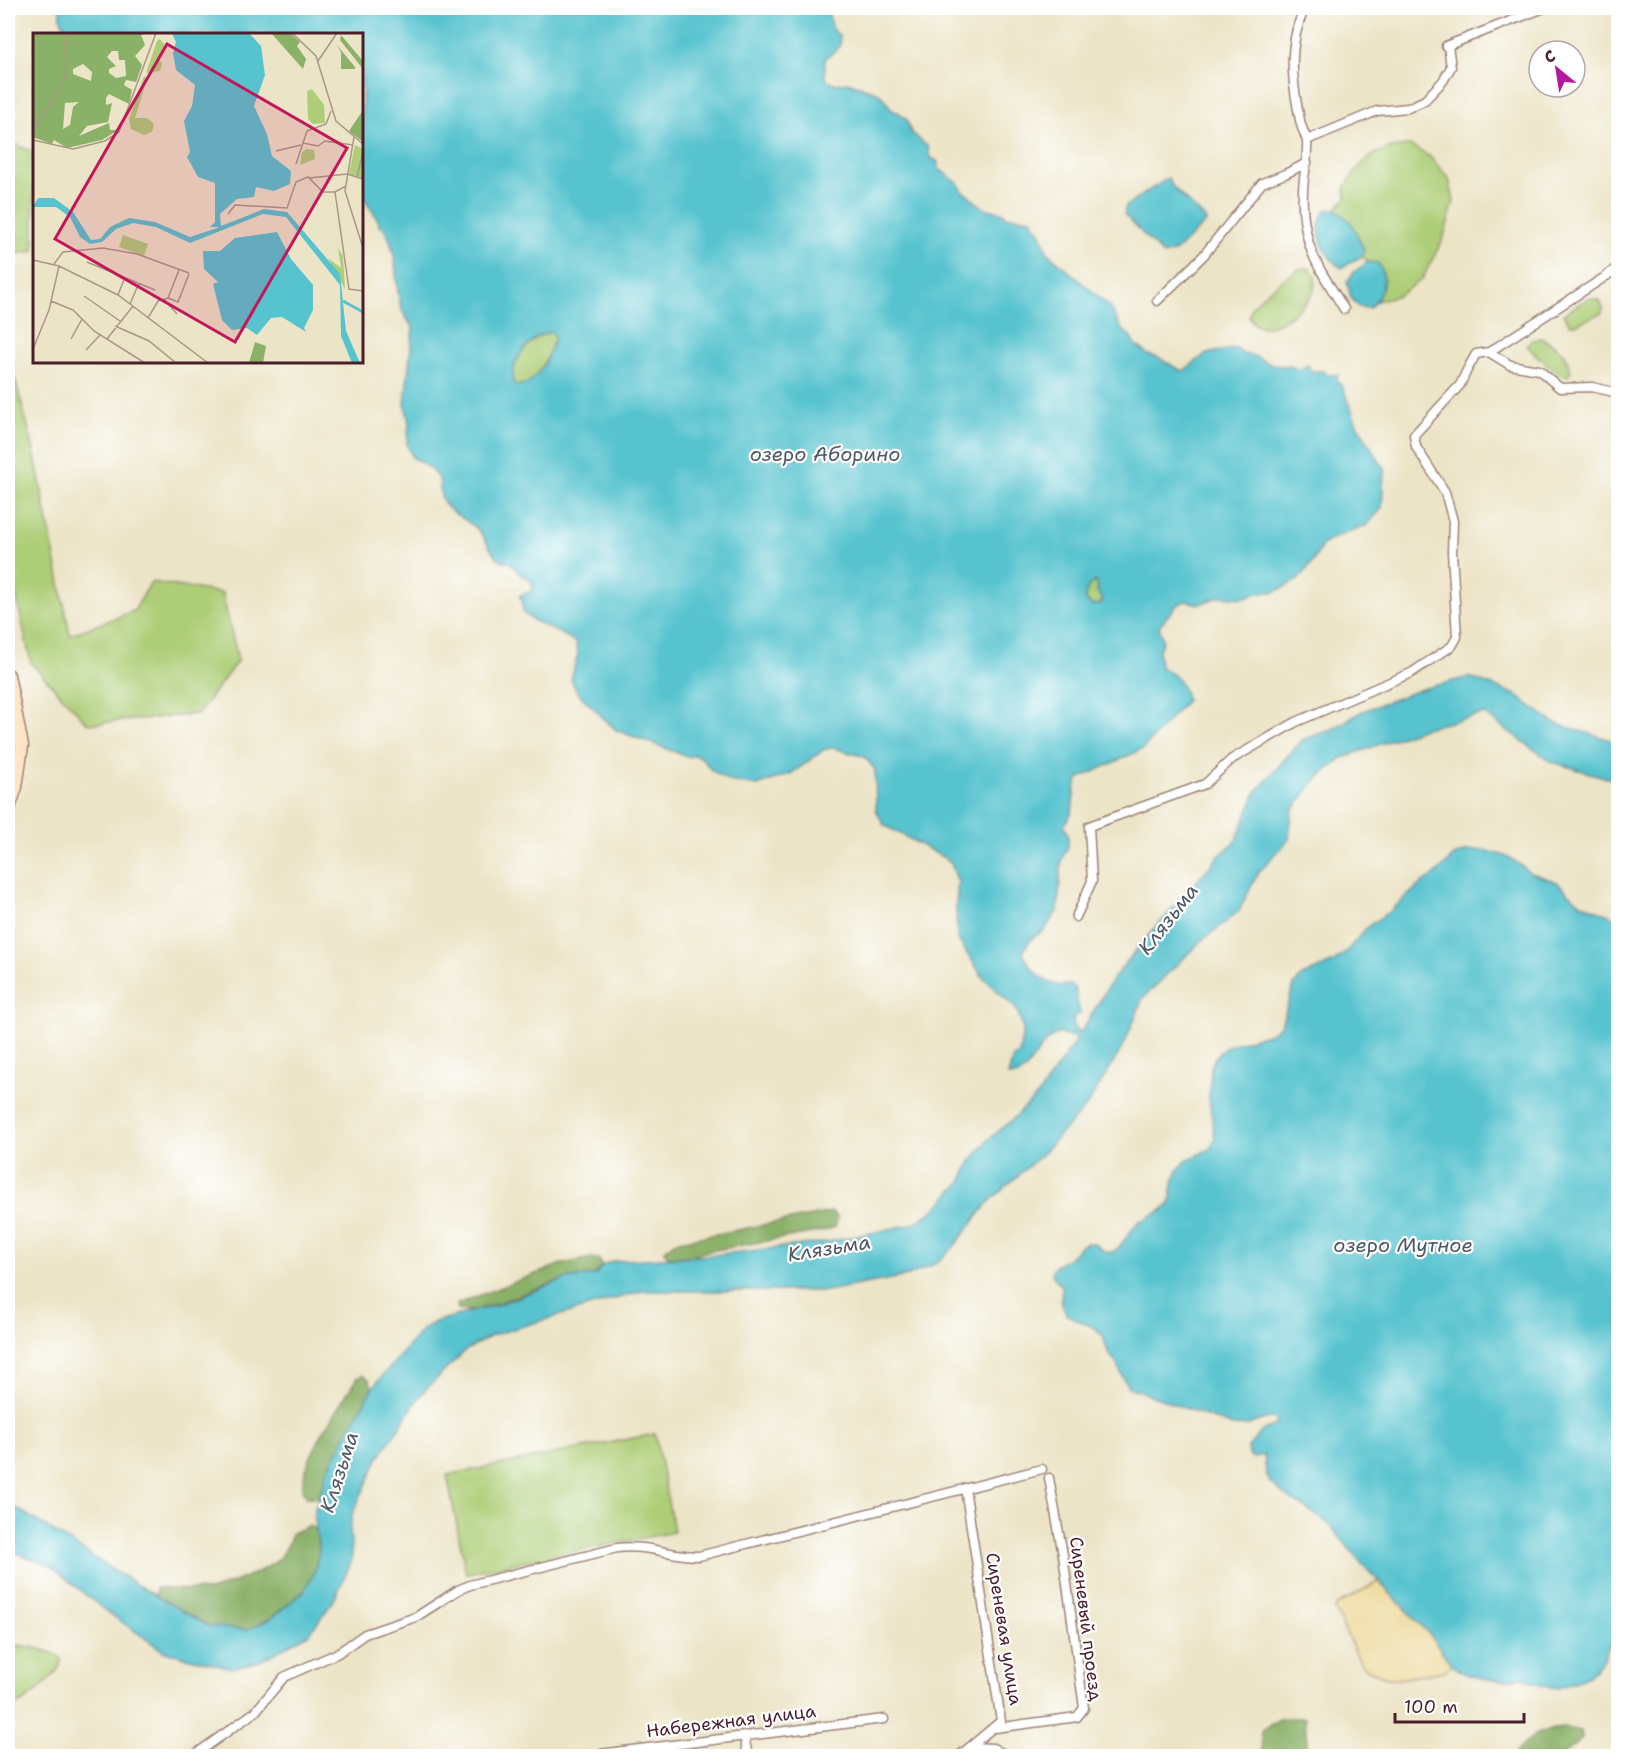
<svg xmlns="http://www.w3.org/2000/svg" width="1626" height="1764" font-family="'Shantell Sans',sans-serif">
<rect width="100%" height="100%" fill="#fff"/>
<filter id="ink" filterUnits="userSpaceOnUse"><feTurbulence type="fractalNoise" baseFrequency=".0167" numOctaves="2"/><feDisplacementMap in="SourceGraphic" scale="12" xChannelSelector="R" yChannelSelector="G"/><feConvolveMatrix kernelMatrix="1 2 1 2 8 2 1 2 1" color-interpolation-filters="sRGB"/></filter>
<filter id="wash" filterUnits="userSpaceOnUse"><feTurbulence type="fractalNoise" baseFrequency=".008" numOctaves="4" result="noise"/><feDisplacementMap in="SourceGraphic" scale="24" xChannelSelector="R" yChannelSelector="G"/><feGaussianBlur stdDeviation="1.35" result="paint"/><feColorMatrix in="noise" values="0 0 0 0 0 0 0 0 0 0 0 0 0 0 0 0 0 1.4 0 .05"/><feComposite in="paint" operator="in"/></filter>
<g filter="url(#wash)">
<rect width="100%" height="100%" fill="#ece4c6"/>
<path fill="#adce77" stroke="#7c7651" stroke-width="1.5" d="M 8,142 L 34,152 L 34,251 L 8,255 Z
M 1411,146 L 1429,156 L 1449,178 L 1454,202 L 1443,239 L 1422,279 L 1399,295 L 1377,301 L 1384,279 L 1378,263 L 1368,262 L 1362,256 L 1364,250 L 1351,223 L 1336,209 L 1346,198 L 1345,188 C 1361,159 1376,147 1411,146 Z
M 1309,268 L 1315,275 C 1315,280 1315,285 1314,290 C 1310,304 1269,337 1254,324 C 1253,324 1250,317 1249,316 L 1251,308 L 1266,292 L 1299,269 Z
M 1588,298 L 1599,300 L 1603,307 L 1602,313 L 1576,324 L 1570,324 L 1563,314 Z
M 552,332 L 555,337 C 550,354 537,389 514,385 C 508,363 530,335 552,332 Z
M 1541,338 C 1558,346 1568,354 1571,373 L 1566,377 C 1559,375 1531,352 1527,345 L 1530,341 Z
M 8,353 L 33,446 L 70,635 L 134,611 L 151,582 L 222,593 L 238,660 L 198,714 L 88,724 L 31,663 L 8,560 Z
M 1095,581 L 1099,594 L 1103,600 L 1102,603 L 1094,606 L 1087,602 C 1083,594 1087,584 1095,581 Z
M 655,1434 L 674,1532 L 466,1573 L 447,1475 Z
M 8,1644 C 16,1645 58,1650 61,1659 C 65,1669 29,1699 21,1703 C 17,1706 12,1707 8,1708 Z"/>
<path fill="#8ab168" stroke="#6a684a" stroke-width="1.5" d="M 832,1212 L 838,1218 L 835,1227 L 823,1231 L 703,1252 L 693,1256 L 668,1257 L 664,1251 L 674,1242 Z
M 592,1258 L 599,1260 L 602,1266 L 595,1275 L 565,1279 L 475,1311 L 458,1310 L 457,1304 L 562,1264 Z
M 363,1375 L 369,1379 L 372,1388 L 328,1469 L 319,1497 L 307,1497 L 302,1490 C 303,1457 339,1407 357,1378 Z
M 308,1526 L 316,1529 L 319,1552 L 314,1573 L 304,1591 L 270,1619 L 247,1630 L 209,1626 L 156,1596 L 156,1588 L 211,1591 L 239,1580 L 260,1571 L 276,1562 L 287,1547 L 292,1533 Z
M 1281,1718 L 1305,1718 L 1308,1756 L 1262,1756 L 1261,1731 Z
M 1566,1728 L 1581,1731 L 1582,1738 L 1563,1756 L 1516,1756 L 1516,1752 C 1532,1734 1542,1729 1566,1728 Z"/>
<path fill="#eeda9e" stroke="#9c7c64" stroke-width="1.5" d="M 1379,1581 L 1432,1637 L 1451,1664 L 1445,1671 L 1399,1679 L 1389,1678 L 1368,1670 L 1360,1662 L 1335,1610 L 1337,1605 Z
M 1618,1633 L 1618,1661 L 1610,1643 Z"/>
<path fill="#56c3cf" stroke="#50717d" stroke-width="1.5" fill-rule="evenodd" d="M 60,8 L 827,8 L 833,30 L 840,36 L 840,46 L 825,59 L 825,76 L 828,81 L 837,84 L 847,82 L 879,93 L 893,111 L 898,112 L 907,120 L 911,132 L 928,147 L 930,157 L 938,162 L 938,168 L 958,183 L 963,191 L 984,208 L 1004,213 L 1006,218 L 1009,216 L 1031,219 L 1041,234 L 1048,253 L 1110,307 L 1122,329 L 1130,336 L 1135,345 C 1142,348 1142,350 1147,354 C 1151,357 1157,356 1161,359 C 1168,363 1175,368 1183,371 L 1206,354 L 1237,348 L 1243,354 C 1265,355 1266,370 1290,365 C 1298,372 1299,369 1308,365 L 1311,371 L 1324,371 L 1327,375 L 1338,375 L 1337,382 L 1342,385 L 1357,424 L 1384,469 L 1382,508 L 1367,525 L 1336,537 L 1323,544 L 1312,563 L 1298,580 L 1275,592 L 1259,592 L 1243,598 L 1220,596 L 1200,604 L 1184,601 L 1176,606 L 1159,626 L 1163,641 L 1159,650 L 1160,667 C 1180,677 1180,679 1187,700 L 1143,749 L 1078,779 L 1075,789 L 1072,812 L 1064,826 L 1068,833 L 1068,847 L 1063,856 L 1061,867 L 1058,910 L 1044,931 L 1032,938 L 1023,951 C 1029,971 1049,989 1071,985 L 1075,989 L 1080,1013 L 1073,1018 L 1074,1029 L 1081,1032 L 1112,980 L 1143,942 L 1219,856 L 1236,841 L 1256,792 L 1302,740 L 1331,730 L 1363,711 L 1422,689 L 1469,677 L 1514,694 L 1554,723 L 1618,742 L 1618,781 L 1552,762 L 1484,714 L 1424,728 L 1342,758 L 1318,778 L 1292,811 L 1289,839 L 1258,873 L 1239,911 L 1198,944 L 1143,998 L 1124,1045 L 1088,1104 L 1042,1154 L 988,1203 L 953,1248 L 936,1263 L 908,1276 L 826,1291 L 642,1291 L 493,1335 L 466,1350 L 422,1393 L 379,1457 L 352,1515 L 350,1528 L 352,1560 L 334,1600 L 309,1634 L 260,1661 L 232,1668 L 165,1652 L 103,1609 L 51,1566 L 17,1553 L 8,1554 L 8,1507 L 18,1509 L 137,1585 L 208,1626 L 247,1630 L 270,1619 L 304,1591 L 314,1573 L 319,1552 L 314,1513 L 328,1469 L 372,1388 L 423,1329 L 437,1321 L 500,1304 L 565,1279 L 595,1275 L 602,1266 L 613,1261 L 714,1255 L 828,1242 L 913,1224 L 933,1211 L 961,1182 L 972,1159 L 988,1140 L 1013,1119 L 1038,1095 L 1077,1039 L 1073,1036 L 1064,1036 L 1061,1033 C 1039,1038 1033,1069 1018,1075 C 1015,1076 1011,1075 1008,1076 L 1013,1057 L 1019,1054 L 1023,1031 L 1021,1020 L 1016,1009 L 982,976 L 957,938 L 956,905 L 958,882 L 950,861 L 884,825 L 876,810 L 875,770 L 865,757 L 834,748 L 825,749 L 792,773 L 757,786 L 729,781 L 711,770 L 702,758 L 695,755 L 688,757 L 616,730 L 577,692 L 571,680 L 578,653 L 576,643 C 560,630 539,627 523,613 L 522,599 L 519,596 L 534,590 C 532,583 530,576 522,576 L 510,562 C 492,562 489,541 478,530 C 467,518 448,514 442,499 C 439,494 441,486 440,481 L 430,468 L 412,457 L 407,444 L 409,423 L 405,404 L 413,327 C 408,320 403,315 401,307 C 393,280 400,253 384,228 L 379,226 L 379,222 L 362,194 L 362,34 L 68,34 L 60,17 ZM 552,332 L 555,337 C 549,354 537,389 514,385 C 508,363 530,335 552,332 ZM 1096,581 L 1098,586 L 1097,591 L 1103,600 L 1102,603 L 1094,606 L 1087,602 L 1085,596 L 1088,586 Z
M 1168,178 L 1173,187 L 1207,221 L 1176,251 L 1163,255 L 1124,214 L 1126,206 Z
M 1336,209 L 1351,222 L 1364,250 L 1362,256 L 1341,268 C 1323,255 1311,229 1326,210 Z
M 1368,262 L 1378,263 C 1389,278 1382,297 1369,308 L 1359,307 L 1351,298 L 1347,282 L 1354,272 Z
M 1484,850 L 1509,857 L 1531,873 L 1557,882 L 1579,902 L 1618,919 L 1618,1633 L 1610,1643 L 1604,1658 L 1589,1676 L 1559,1688 L 1543,1686 L 1523,1677 L 1501,1680 L 1487,1679 L 1467,1675 L 1451,1664 L 1432,1637 L 1364,1566 L 1328,1523 L 1282,1493 L 1270,1482 L 1266,1473 L 1264,1455 L 1253,1458 L 1249,1455 L 1248,1447 L 1263,1430 L 1277,1424 L 1276,1419 C 1265,1414 1250,1429 1233,1426 L 1128,1387 L 1116,1363 L 1108,1352 L 1103,1336 L 1095,1328 L 1067,1315 L 1061,1303 L 1062,1287 L 1053,1276 L 1052,1271 L 1056,1265 L 1068,1259 L 1082,1245 L 1087,1243 L 1093,1243 L 1106,1252 L 1113,1252 L 1119,1247 L 1138,1222 L 1161,1211 L 1170,1204 L 1174,1179 L 1179,1169 L 1186,1161 L 1211,1148 L 1215,1138 L 1209,1099 L 1211,1067 L 1215,1058 L 1221,1051 L 1230,1045 L 1268,1034 L 1275,1030 L 1281,1025 L 1294,985 L 1302,976 L 1334,962 L 1346,952 L 1368,926 L 1390,911 L 1422,883 L 1435,875 L 1454,856 L 1468,851 Z"/>
</g>
<g filter="url(#ink)">
<g fill="none" stroke-linecap="round" stroke-linejoin="round">
<defs>
<path id="street" d="M 1305,8 C 1287,44 1292,82 1300,120 C 1301,128 1306,135 1307,142 C 1308,160 1303,176 1303,193 C 1302,208 1305,229 1309,244 C 1316,267 1332,288 1344,309
M 1446,46 L 1544,8
M 1307,140 L 1377,111 L 1408,108 L 1425,100 L 1443,81 L 1451,67 L 1448,45
M 1157,301 L 1203,256 L 1262,183 L 1285,174 L 1307,163
M 1489,352 L 1608,275 L 1618,266
M 1076,917 L 1092,881 L 1089,826 L 1205,784 L 1232,759 L 1296,722 L 1411,673 L 1452,646 L 1457,637 L 1452,552 L 1453,521 L 1445,492 L 1416,447 L 1414,435 L 1460,385 L 1467,370 L 1476,354 L 1489,352 L 1510,365 L 1539,370 L 1560,388 L 1592,387 L 1618,393
M 995,1728 L 1077,1717 L 1084,1708 L 1063,1555 L 1049,1478
M 744,1736 L 748,1756
M 970,1747 L 993,1748 L 1007,1756
M 193,1756 L 255,1712 L 284,1677 L 338,1653 L 365,1634 L 416,1617 L 458,1590 L 470,1585 L 617,1548 C 645,1544 671,1556 699,1556 L 1042,1469
M 583,1756 L 884,1719
M 959,1756 L 1001,1721 L 965,1488"/>
<path id="secondary" d="M 8,675 L 22,746 L 16,787 L 8,811"/>
</defs>
<use href="#street" stroke="#9b8278" stroke-width="11"/>
<use href="#secondary" stroke="#9b8278" stroke-width="15"/>
<use href="#street" stroke="#fff" stroke-width="8"/>
<use href="#secondary" stroke="#ffe4c6" stroke-width="12"/>
</g>
</g>
<g text-anchor="middle" dominant-baseline="central" stroke-width="4.5" stroke-linejoin="round" paint-order="stroke">
<g font-size="18" fill="#4a1f2b" stroke="#fff">
<text transform="translate(1086 1619) rotate(83)">Сиреневый проезд</text>
<text transform="translate(1004 1629) rotate(81)">Сиреневая улица</text>
<text transform="translate(731 1721) rotate(-7)">Набережная улица</text>
</g>
<g font-size="20" font-style="italic" fill="#4e5864" stroke="#fff">
<text x="825" y="454">озеро Аборино</text>
<text transform="translate(1168 919) rotate(-52)">Клязьма</text>
<text x="1403" y="1245">озеро Мутное</text>
<text transform="translate(829 1248) rotate(-9)">Клязьма</text>
<text transform="translate(339 1472) rotate(-72)">Клязьма</text>
</g>
</g>
<g transform="translate(33 33)">
<rect width="330" height="330" fill="#ece4c6"/>
<path d="M 127,6 L 132,12 L 125,25 L 129,31 L 127,38 L 113,40 L 124,8 ZM 111,43 L 114,46 L 102,85 L 114,85 L 121,91 L 119,99 L 111,102 L 98,96 L 96,86 ZM 279,56 L 291,72 L 292,90 L 280,91 L 275,86 L 274,58 ZM 322,112 L 330,116 L 330,145 L 316,141 ZM 274,116 L 281,117 L 282,126 L 267,132 L 269,119 ZM 90,202 L 115,211 L 111,223 L 86,214 ZM 305,215 L 310,223 L 312,256 L 295,225 L 308,235 Z" fill="#adce77"/>
<path d="M 0,0 L 117,0 L 108,2 L 112,12 L 102,23 L 109,32 L 103,49 L 93,47 L 91,52 L 99,57 L 96,71 L 76,61 L 73,65 L 73,72 L 79,70 L 75,89 L 54,93 L 46,103 L 76,90 L 77,97 L 85,97 L 69,107 L 34,115 L 21,107 L 19,111 L 0,104 ZM 79,18 L 85,18 L 86,27 L 92,27 L 93,43 L 83,45 L 76,40 L 76,36 L 83,33 L 74,24 ZM 50,31 L 59,39 L 58,48 L 40,41 L 40,36 ZM 46,69 L 40,74 L 37,92 L 30,96 L 32,70 ZM 238,0 L 257,0 L 267,9 L 264,13 L 273,26 L 270,36 ZM 308,2 L 330,28 L 330,36 L 307,7 ZM 303,11 L 322,34 L 322,36 L 308,36 L 308,19 ZM 330,77 L 330,109 L 316,98 ZM 222,309 L 233,313 L 230,330 L 216,330 Z" fill="#8ab168" fill-rule="evenodd"/>
<path d="M 216,0 L 228,13 L 232,42 L 221,73 L 234,101 L 239,123 L 258,138 L 257,151 L 241,158 L 223,154 L 221,164 L 204,166 L 187,181 L 188,193 L 231,176 L 254,179 L 307,241 L 313,298 L 327,330 L 319,330 L 308,303 L 307,252 L 253,184 L 230,181 L 157,210 L 123,194 L 100,190 L 83,196 L 69,209 L 57,211 L 47,204 L 37,184 L 23,174 L 0,174 L 5,165 L 21,165 L 40,179 L 58,207 L 67,206 L 77,194 L 96,185 L 122,189 L 157,204 L 187,194 L 177,194 L 182,189 L 182,150 L 165,144 L 154,124 L 157,119 L 151,88 L 159,73 L 162,52 L 143,37 L 140,20 L 143,9 L 139,1 ZM 244,199 L 258,226 L 280,252 L 280,277 L 271,295 L 273,299 L 249,284 L 238,285 L 224,302 L 214,295 L 199,297 L 189,287 L 180,251 L 185,249 L 171,236 L 170,218 L 187,218 L 202,205 Z" fill="#56c3cf"/>
<path fill="none" stroke="#56c3cf" stroke-width="3" d="M 310,268 L 330,279"/>
<path fill="none" stroke="#ab9588" stroke-width="1.5" d="M 259,0 L 283,23 L 303,88 L 330,111M 285,28 L 304,0M 0,99 L 32,46 L 34,0M 321,104 L 312,158 L 330,215M 0,107 L 40,116 L 72,108 L 86,99 L 123,0M 291,108 L 320,112M 270,110 L 285,113 L 292,108M 243,118 L 268,112M 263,131 L 274,98 L 293,91 L 298,78M 324,144 L 330,119M 276,145 L 314,141 L 330,146M 302,159 L 316,256 L 330,258M 195,181 L 202,172 L 254,175 L 263,149 L 275,144 L 290,159 L 302,159 L 313,153M 0,227 L 26,233 L 85,262 L 175,330M 54,229 L 122,257M 21,231 L 30,219 L 70,215 L 104,221 L 156,240M 85,262 L 92,244M 51,263 L 87,288M 135,265 L 145,269 L 156,241M 131,266 L 144,281M 18,268 L 40,277 L 61,298 L 112,330M 97,271 L 106,250M 115,285 L 125,268 L 135,265 L 146,237M 82,293 L 116,308 L 143,330M 38,306 L 49,286M 74,306 L 100,273M 0,316 L 16,277 L 26,233M 53,317 L 67,302"/>
<path fill="#c2185b" fill-opacity="0.15" stroke="#c2185b" stroke-width="3" d="M 134,11 L 314,115 L 202,309 L 22,206 Z"/>
<rect width="330" height="330" fill="none" stroke="#4a1f2b" stroke-width="3"/>
</g>
<rect width="1626" height="1764" fill="none" stroke="#fff" stroke-width="30"/>
<g transform="translate(1557 69) rotate(330)"><circle r="28" fill="#ffffff" stroke="#b7a5aa" stroke-width="1.5"/>
<path d="M0-4.5L10 22L0 15L-10 22Z" fill="#b5179e"/>
<text y="-9" font-size="16" font-weight="bold" text-anchor="middle" fill="#4a1f2b">С</text>
</g>
<path d="M1395 1713v9h129v-9" fill="none" stroke="#4a1f2b" stroke-width="3"/>
<text x="1404" y="1713" font-size="18" fill="#4a1f2b" stroke="#ffffff" stroke-width="4.5" paint-order="stroke">100 m</text>
</svg>
